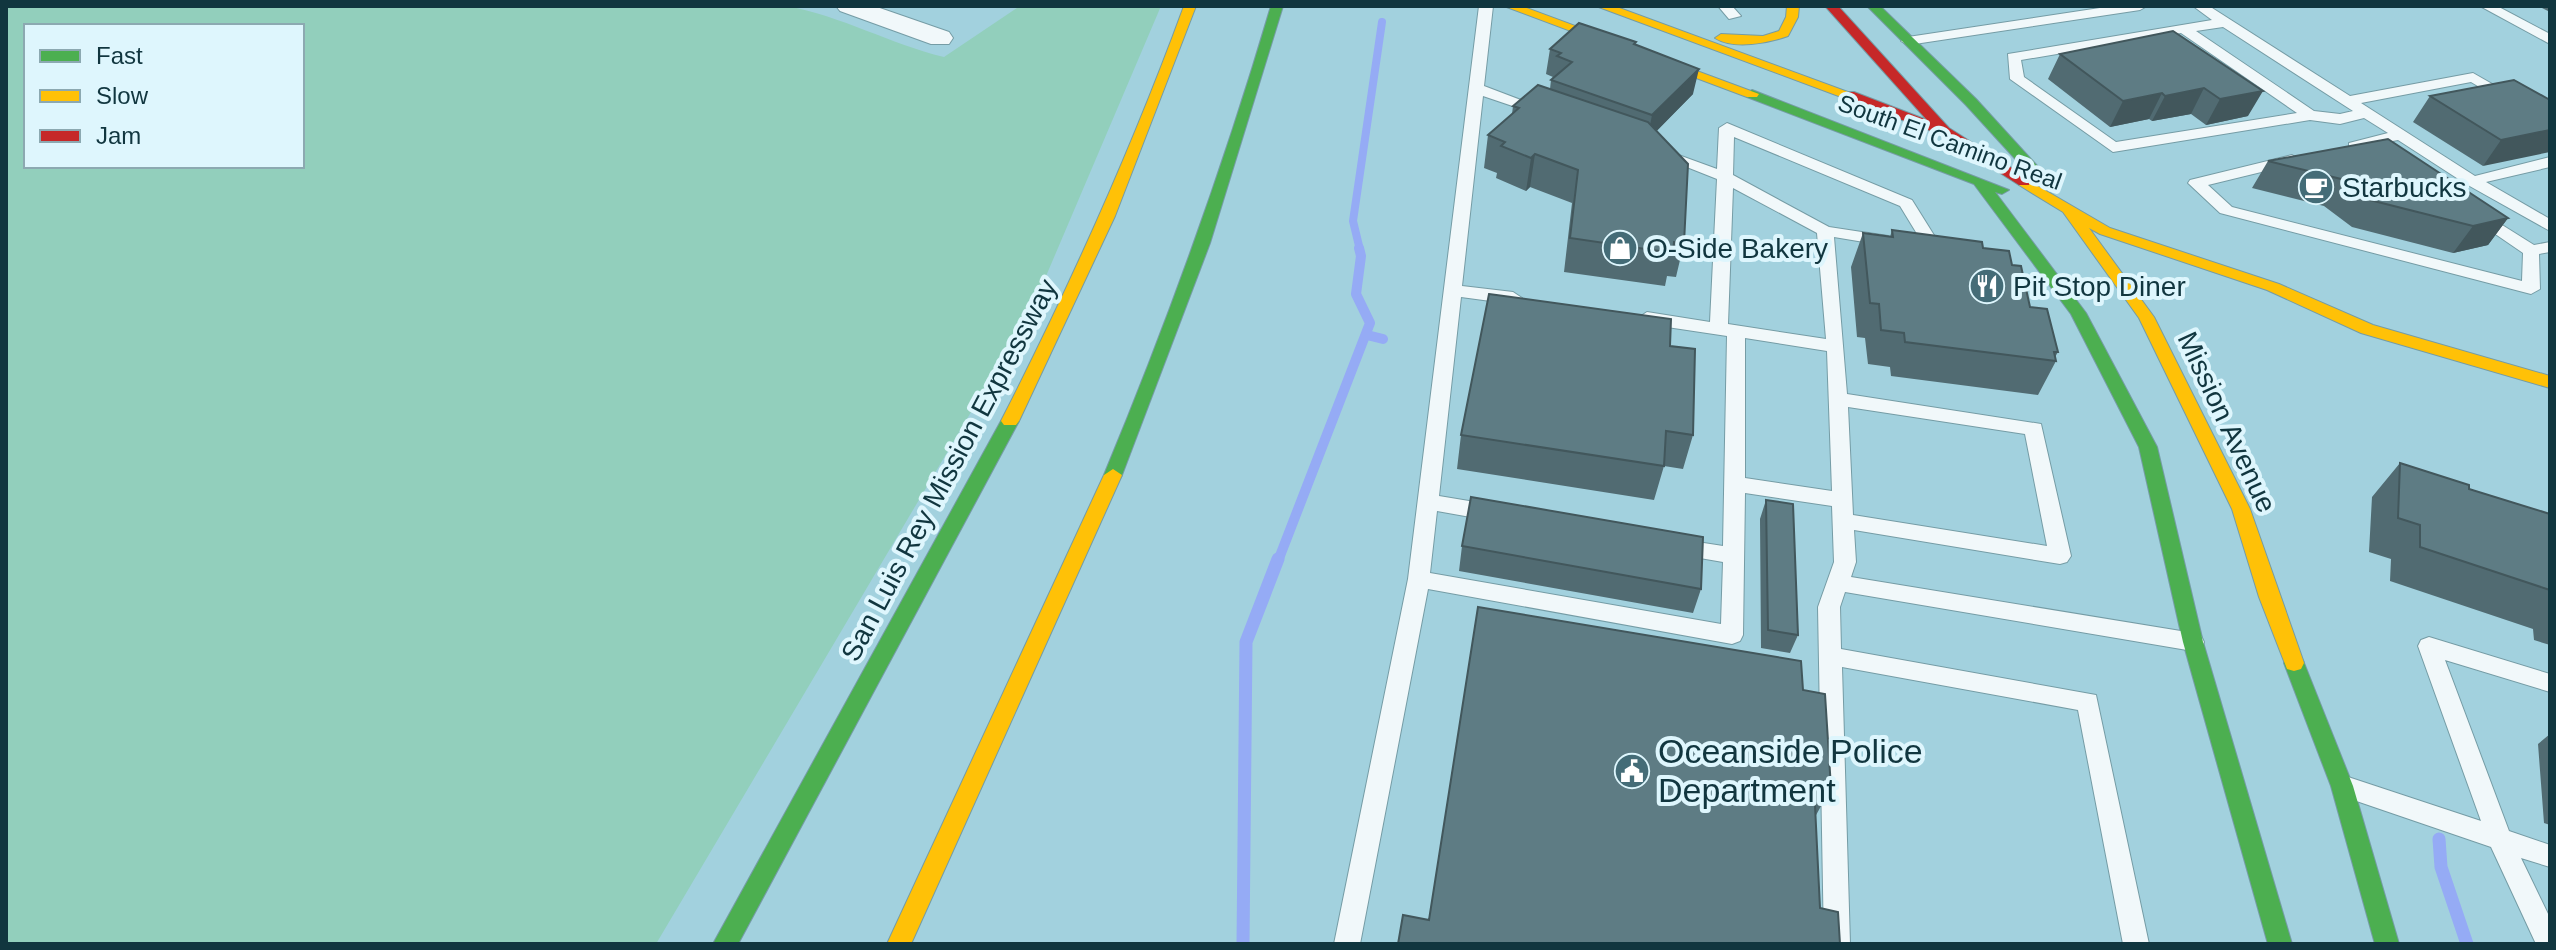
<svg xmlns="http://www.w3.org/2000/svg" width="2556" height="950" font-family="Arial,sans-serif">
<rect width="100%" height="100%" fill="#a2d1de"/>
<path fill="#92cfbc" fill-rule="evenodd" d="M 6,6 L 786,6 C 842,16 890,44 944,57 L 1020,6 L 1161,6 L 1032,309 L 656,944 L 6,944 ZM 26,26 L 302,26 L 302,166 L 26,166 Z"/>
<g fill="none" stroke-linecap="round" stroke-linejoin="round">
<path stroke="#95abf5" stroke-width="8" d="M 1360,250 L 1353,221 L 1382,22"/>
<path stroke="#95abf5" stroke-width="10" d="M 1367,335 L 1383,339
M 1278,561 L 1370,323 L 1356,294 L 1361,256 L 1359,248"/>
<path stroke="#95abf5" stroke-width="13" d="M 2439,839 L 2441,867 L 2467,944
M 1243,944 L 1246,642 L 1278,559"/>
<defs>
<path id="lane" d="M 1479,6 L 1493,6 L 1484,86 L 1550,111 L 1542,116 L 1483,96 L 1462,286 L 1513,292 L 1522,298 L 1513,304 L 1461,297 L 1439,496 L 1493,505 L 1500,508 L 1503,513 L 1500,518 L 1493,521 L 1437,511 L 1430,573 L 1721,624 L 1723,562 L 1671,553 L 1668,547 L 1671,541 L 1678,539 L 1723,546 L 1727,336 L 1647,324 L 1638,318 L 1647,312 L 1710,322 L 1717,179 L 1654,154 L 1662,149 L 1717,169 L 1719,128 L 1727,123 L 1912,200 L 1942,248 L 1940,252 L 1917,251 L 1915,247 L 1922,242 L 1900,206 L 1734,137 L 1733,175 L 1829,227 L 1888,236 L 1896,241 L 1888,246 L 1834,237 L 1847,394 L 2041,424 L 2071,556 L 2067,562 L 2060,564 L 1854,530 L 1856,562 L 1851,577 L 2193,633 L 2201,636 L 2204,642 L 2201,648 L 2193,651 L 1845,592 L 1840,607 L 1841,649 L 2096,695 L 2149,944 L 2123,944 L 2078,710 L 1842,667 L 1850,944 L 1824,944 L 1818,607 L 1834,562 L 1832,506 L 1745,493 L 1743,635 L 1740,641 L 1732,644 L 1428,589 L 1360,944 L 1334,944 L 1408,579 ZM 1733,188 L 1817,233 L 1826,339 L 1728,324 ZM 1745,338 L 1827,351 L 1832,491 L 1745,478 ZM 1848,407 L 2025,434 L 2047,546 L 1853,515 Z
M 1718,6 L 1732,6 L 1741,16 L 1729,19 Z
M 2113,6 L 2147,6 L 2140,10 L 1908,45 L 1901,41 L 1908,37 Z
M 2193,6 L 2209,6 L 2350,96 L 2473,73 L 2550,117 L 2550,128 L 2545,126 L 2471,82 L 2361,103 L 2475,176 L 2550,157 L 2550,167 L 2486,182 L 2550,219 L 2550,231 L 2466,184 L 2398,140 L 2349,149 L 2349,143 L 2388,133 L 2364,118 L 2340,124 L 2310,120 L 2113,152 L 2010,79 L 2008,54 L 2212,20 ZM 2223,27 L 2353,111 L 2340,114 L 2314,111 L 2196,31 ZM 2181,33 L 2297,113 L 2116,142 L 2024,77 L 2021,60 Z
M 2480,6 L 2497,6 L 2550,34 L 2550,44 Z
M 2292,155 L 2300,160 L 2298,163 L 2208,185 L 2232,207 L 2522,281 L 2523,253 L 2469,216 L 2477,211 L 2483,213 L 2534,245 L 2550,242 L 2550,252 L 2539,254 L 2540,289 L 2531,294 L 2220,213 L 2188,183 L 2190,180 Z
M 2429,637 L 2550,674 L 2550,692 L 2445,660 L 2509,831 L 2550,845 L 2550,867 L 2521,858 L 2550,918 L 2550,944 L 2536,944 L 2491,847 L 2336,794 L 2333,787 L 2336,780 L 2345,776 L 2481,821 L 2418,646 L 2421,640 Z"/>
<path id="street" d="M 836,6 L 874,6 L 949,32 L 953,38 L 949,44 L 931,44 L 840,11 Z"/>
<path id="fast" d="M 1271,6 L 1283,6 L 1210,243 L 1122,475 L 1119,480 L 1107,480 L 1104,475 C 1168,321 1224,166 1271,6 Z
M 1867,6 L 1880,6 L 1976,99 L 2040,169 L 2040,175 L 2030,175 L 1966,105 Z
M 1752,90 L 2009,190 L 2002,194 L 1995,192 L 2086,313 L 2157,447 L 2203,642 L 2292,944 L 2268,944 L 2183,642 L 2139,447 L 2071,314 L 1974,184 L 1747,97 L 1745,94 Z
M 1010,415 L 1019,421 L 738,944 L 713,944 L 1001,421 Z
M 2294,655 L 2301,657 L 2304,663 L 2353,786 L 2399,944 L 2375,944 L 2331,786 L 2284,663 L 2287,657 Z"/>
<path id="slow" d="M 1184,6 L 1196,6 L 1115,216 L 1019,421 L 1016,425 L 1004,425 L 1001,421 C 1070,286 1132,148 1184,6 Z
M 1504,6 L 1521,6 L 1759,94 L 1757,97 L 1747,97 Z
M 1596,6 L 1614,6 L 1856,95 L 1854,98 L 1844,98 Z
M 1787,6 L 1799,6 L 1798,17 L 1788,36 C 1768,43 1734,50 1715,38 L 1721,34 L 1763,36 L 1779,31 L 1786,17 Z
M 2024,178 L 2110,228 L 2279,284 L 2373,325 L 2550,376 L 2550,388 L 2361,333 L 2267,290 L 2100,234 L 2089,228 L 2154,317 L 2250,509 L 2304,663 L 2301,669 L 2294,671 L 2287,669 L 2259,597 L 2232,509 L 2139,318 L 2063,212 L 2019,185 L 2019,179 Z
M 1113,469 L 1122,475 L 911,944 L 887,944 L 1104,475 Z"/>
<path id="jam" d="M 1825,6 L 1838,6 L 1949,128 L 2029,179 L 2029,185 L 2019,185 L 1939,134 L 1844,98 L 1844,92 L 1854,92 L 1927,120 Z"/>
</defs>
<use href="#lane" stroke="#759ca5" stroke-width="2"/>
<use href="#street" stroke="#759ca5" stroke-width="2"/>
<use href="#fast" stroke="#759ca5" stroke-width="2"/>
<use href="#slow" stroke="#759ca5" stroke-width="2"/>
<use href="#jam" stroke="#759ca5" stroke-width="2"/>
<use href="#lane" fill="#f1f8fa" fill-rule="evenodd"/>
<use href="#street" fill="#f1f8fa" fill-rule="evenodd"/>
<use href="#fast" fill="#4caf50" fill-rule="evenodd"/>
<use href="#slow" fill="#ffc107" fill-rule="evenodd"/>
<use href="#jam" fill="#c62828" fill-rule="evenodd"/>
</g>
<path fill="#516b72" d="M 2538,6 L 2550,6 L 2550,12 Z
M 2173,31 L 2248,116 L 2206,125 L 2191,114 L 2152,121 L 2149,119 L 2110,127 L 2048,79 L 2060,54 Z
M 1635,45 L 1693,94 L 1656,131 L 1684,243 L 1676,277 L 1667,276 L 1665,286 L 1564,272 L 1572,203 L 1530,187 L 1526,191 L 1496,178 L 1497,173 L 1484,168 L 1488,135 L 1512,114 L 1513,106 L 1550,89 L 1551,80 L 1553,77 L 1546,74 L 1550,49 Z
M 2430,96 L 2550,100 L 2483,166 L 2413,122 Z
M 2268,161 L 2508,218 L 2488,245 L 2453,253 L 2352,227 L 2324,206 L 2252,188 Z
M 1892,230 L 1983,248 L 2012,265 L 2030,307 L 2058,352 L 2055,357 L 2056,361 L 2038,395 L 1891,376 L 1890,367 L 1868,364 L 1865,338 L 1857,337 L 1851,267 L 1863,233 L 1890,237 Z
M 1670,346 L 1693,435 L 1683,469 L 1664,466 L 1654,500 L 1457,469 L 1461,435 Z
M 2400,463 L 2469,489 L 2550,514 L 2550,645 L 2534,640 L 2533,629 L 2390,581 L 2391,559 L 2369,552 L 2372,497 Z
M 1766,500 L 1798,635 L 1790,653 L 1761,648 L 1760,519 Z
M 1462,546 L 1701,589 L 1693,613 L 1459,571 Z
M 1803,690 L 1831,788 L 1815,817 Z
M 2550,734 L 2550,825 L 2544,823 L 2538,744 Z"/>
<path fill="#42575c" d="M 1699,69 L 1693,94 L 1647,141 L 1652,115 Z
M 2204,88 L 2191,114 L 2152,121 L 2165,96 Z
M 2263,91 L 2248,116 L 2206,125 L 2220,99 Z
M 2162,93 L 2149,119 L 2110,127 L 2123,101 Z
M 2550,130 L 2550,152 L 2483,166 L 2501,140 Z
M 1535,154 L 1530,187 L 1526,191 L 1531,158 Z
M 2508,218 L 2488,245 L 2453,253 L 2473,226 Z"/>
<path fill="#5e7c84" stroke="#42575c" stroke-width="2" d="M 1579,23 L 1636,42 L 1634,44 L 1699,69 L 1652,115 L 1551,80 L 1572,62 L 1557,56 L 1561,53 L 1550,49 Z
M 2173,31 L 2263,91 L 2220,99 L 2204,88 L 2165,96 L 2162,93 L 2123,101 L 2060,54 Z
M 2514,80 L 2550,100 L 2550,130 L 2501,140 L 2430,96 Z
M 1538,85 L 1648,122 L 1688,164 L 1684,243 L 1674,242 L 1673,253 L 1570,238 L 1578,170 L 1535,154 L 1531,158 L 1501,146 L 1505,142 L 1488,135 L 1519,108 L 1513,106 Z
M 2388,139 L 2508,218 L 2473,226 L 2370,200 L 2341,179 L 2268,161 Z
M 1892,230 L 1982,242 L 1983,248 L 2009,251 L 2012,265 L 2021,266 L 2030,307 L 2047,309 L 2058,352 L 2054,352 L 2056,361 L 1905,342 L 1904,333 L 1881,330 L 1879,304 L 1870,303 L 1863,233 L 1893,237 Z
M 1489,294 L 1671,319 L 1670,346 L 1695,349 L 1693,435 L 1666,431 L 1664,466 L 1461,435 Z
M 2400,463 L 2469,485 L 2469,489 L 2550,514 L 2550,590 L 2420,547 L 2420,525 L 2398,518 Z
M 1471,497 L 1703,537 L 1701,589 L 1462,546 Z
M 1766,500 L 1793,504 L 1798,635 L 1768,630 Z
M 1478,607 L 1801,661 L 1803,690 L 1825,694 L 1831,788 L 1814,785 L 1820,908 L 1838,912 L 1840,944 L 1398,944 L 1403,915 L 1429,920 Z"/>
<defs>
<symbol id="cafe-disc" viewBox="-11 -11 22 22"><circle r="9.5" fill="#446c77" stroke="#def6fd"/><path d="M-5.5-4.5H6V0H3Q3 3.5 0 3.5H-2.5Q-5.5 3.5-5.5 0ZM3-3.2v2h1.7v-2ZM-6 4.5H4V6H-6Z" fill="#fff"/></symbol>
<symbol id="shop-disc" viewBox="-11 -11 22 22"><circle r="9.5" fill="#446c77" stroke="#def6fd"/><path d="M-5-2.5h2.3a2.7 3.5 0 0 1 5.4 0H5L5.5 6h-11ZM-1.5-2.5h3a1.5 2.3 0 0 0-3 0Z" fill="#fff"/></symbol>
<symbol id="restaurant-disc" viewBox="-11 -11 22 22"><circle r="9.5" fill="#446c77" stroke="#def6fd"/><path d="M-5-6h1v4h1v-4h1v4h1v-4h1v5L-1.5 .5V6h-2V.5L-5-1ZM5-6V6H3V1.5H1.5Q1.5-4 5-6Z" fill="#fff"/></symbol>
<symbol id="civic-disc" viewBox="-11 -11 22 22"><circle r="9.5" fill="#446c77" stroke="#def6fd"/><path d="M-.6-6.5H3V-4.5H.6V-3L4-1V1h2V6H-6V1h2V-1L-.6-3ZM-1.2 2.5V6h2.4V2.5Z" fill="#fff"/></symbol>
</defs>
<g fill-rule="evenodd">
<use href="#cafe-disc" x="2296" y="167" width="40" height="40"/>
<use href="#shop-disc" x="1600" y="228" width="40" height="40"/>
<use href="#restaurant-disc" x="1967" y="266" width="40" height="40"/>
<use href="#civic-disc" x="1612" y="751" width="40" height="40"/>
</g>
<g text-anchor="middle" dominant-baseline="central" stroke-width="8" stroke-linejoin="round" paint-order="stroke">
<g font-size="24" fill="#11363f" stroke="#def6fd">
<text transform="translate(1950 142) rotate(20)">South El Camino Real</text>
</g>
<g font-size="28" fill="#11363f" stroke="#def6fd" text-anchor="start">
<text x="2342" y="187">Starbucks</text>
<text x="1646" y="248">O-Side Bakery</text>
<text x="2013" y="286">Pit Stop Diner</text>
</g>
<g font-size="28" fill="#11363f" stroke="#def6fd">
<text transform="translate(2227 422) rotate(65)">Mission Avenue</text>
<text transform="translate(949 470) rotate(-62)">San Luis Rey Mission Expressway</text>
</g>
<g font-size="34" fill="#11363f" stroke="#def6fd" text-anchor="start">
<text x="1658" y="751">Oceanside Police<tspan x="1658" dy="39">Department</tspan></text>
</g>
</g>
<rect width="2556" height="950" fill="none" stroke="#11363f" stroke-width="16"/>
<rect x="24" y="24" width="280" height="144" fill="#def6fd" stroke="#8ca9b1" stroke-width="2"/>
<rect x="40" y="50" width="40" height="12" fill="#4caf50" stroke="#8ca9b1" stroke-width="2"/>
<text x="96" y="64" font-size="24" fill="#11363f">Fast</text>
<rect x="40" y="90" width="40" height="12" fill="#ffc107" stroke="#8ca9b1" stroke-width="2"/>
<text x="96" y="104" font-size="24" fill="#11363f">Slow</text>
<rect x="40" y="130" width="40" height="12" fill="#c62828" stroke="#8ca9b1" stroke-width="2"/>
<text x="96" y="144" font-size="24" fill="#11363f">Jam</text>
</svg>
